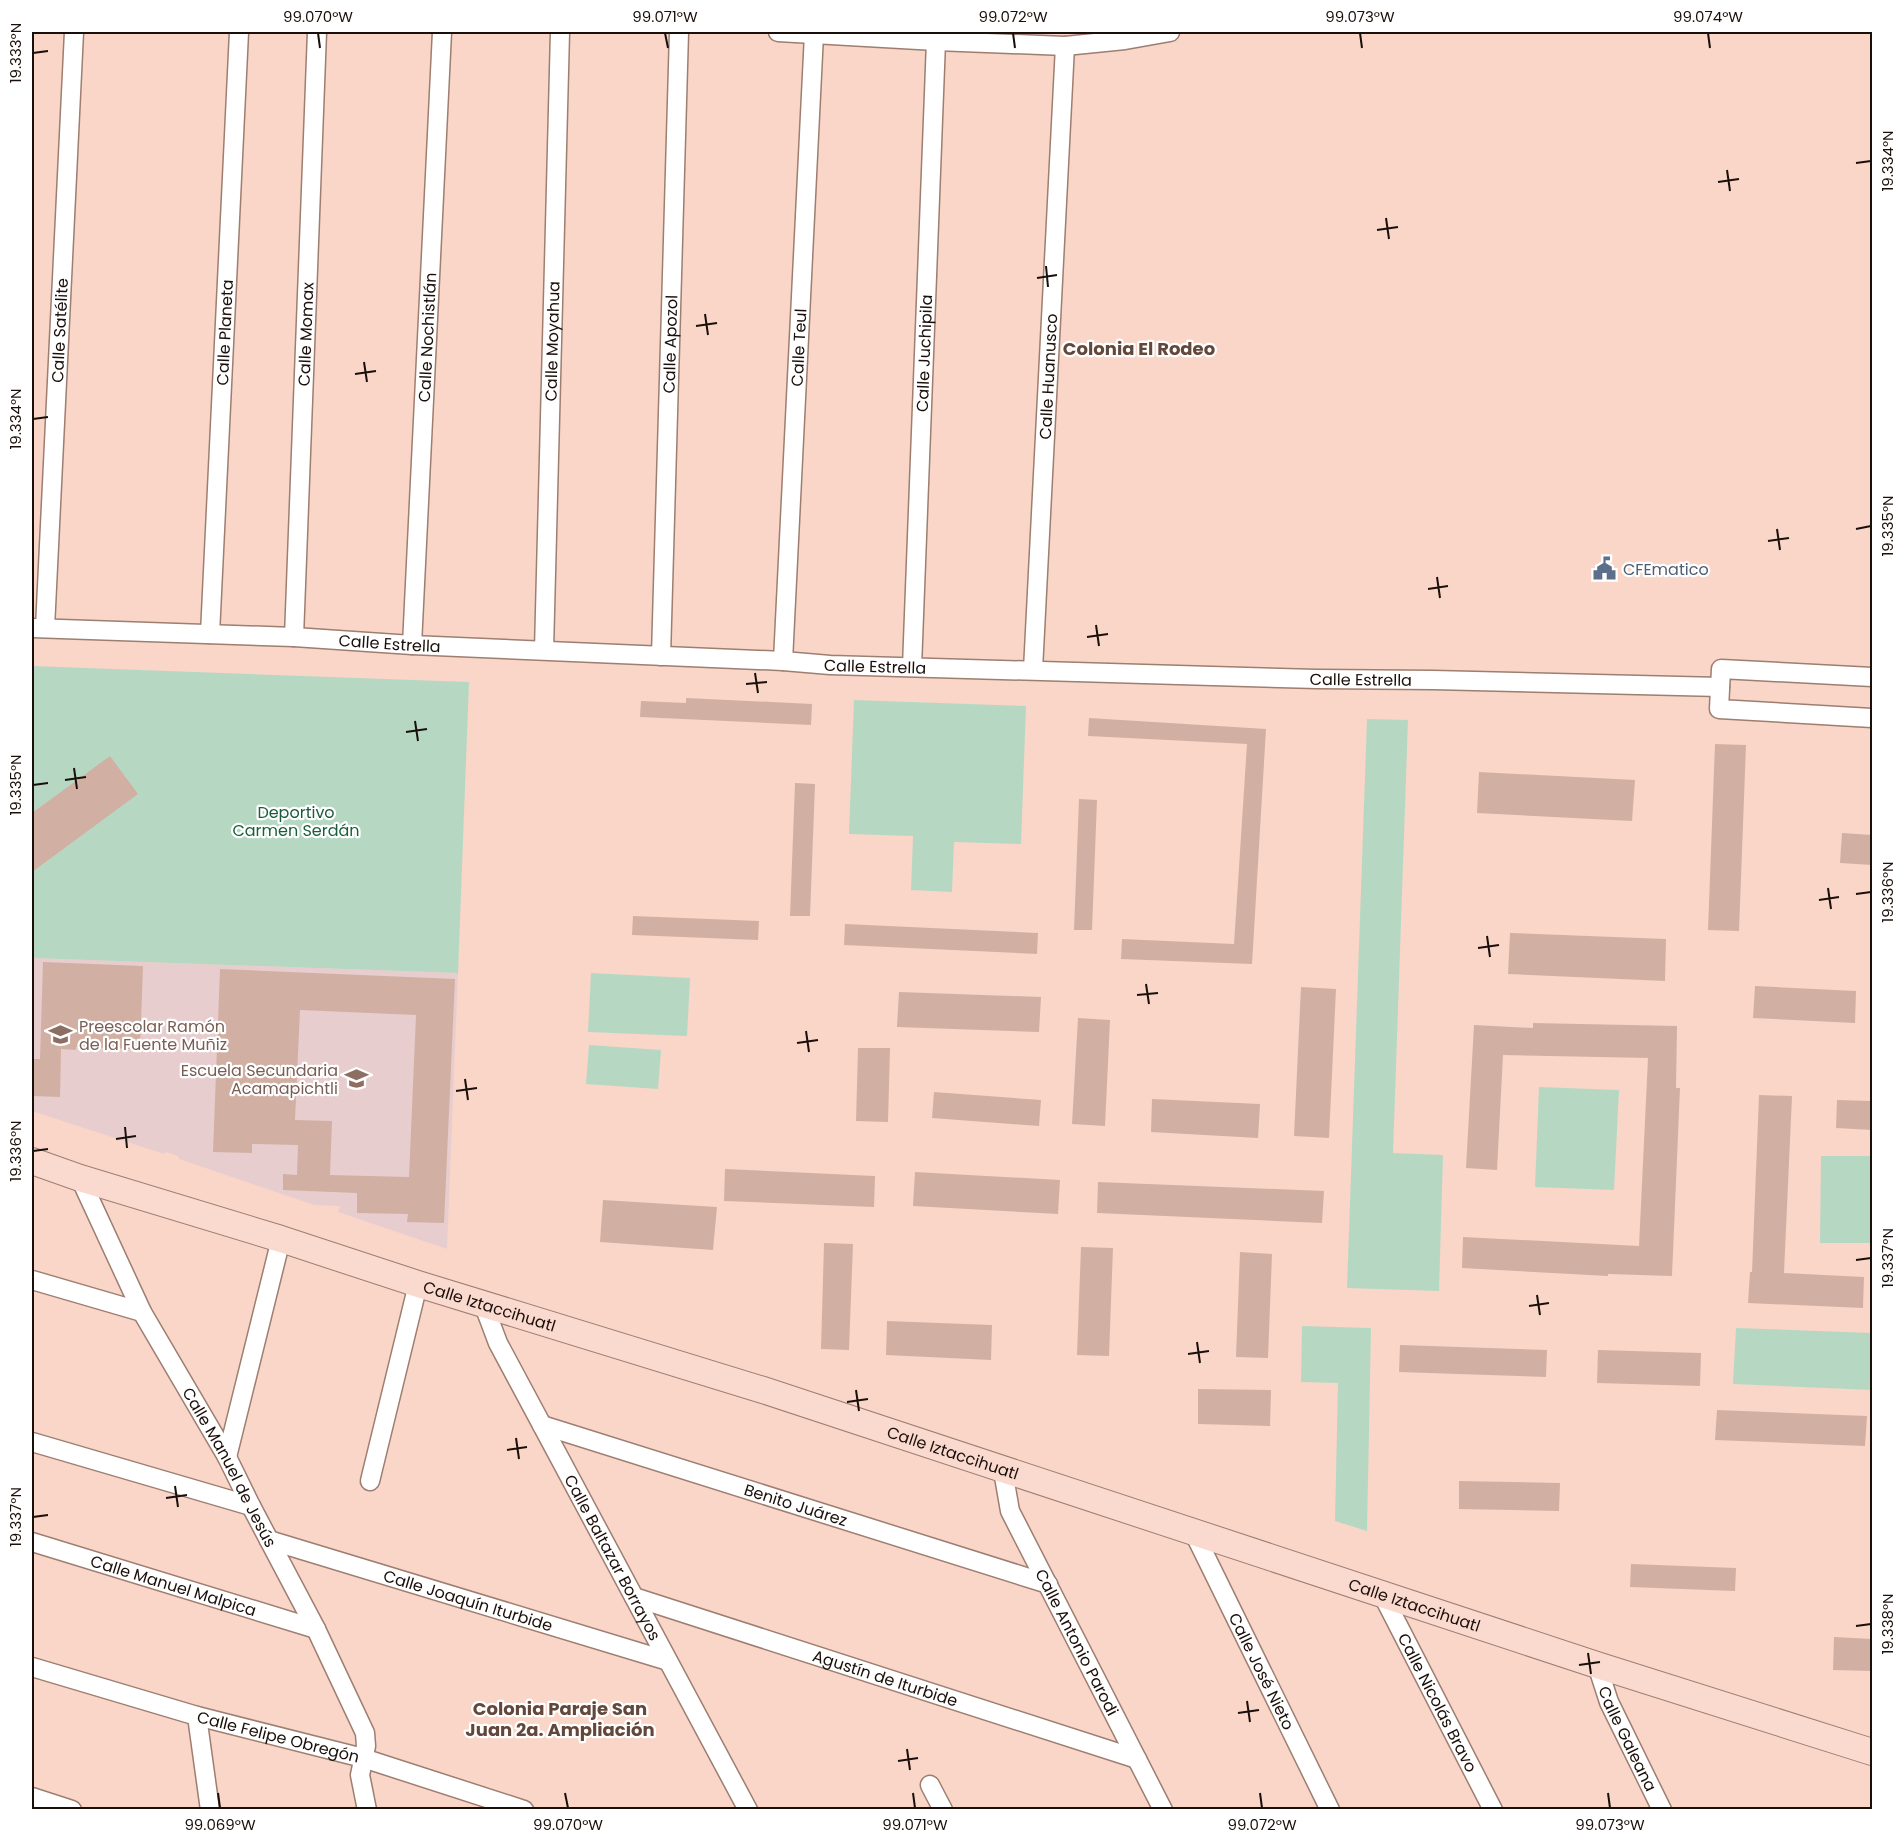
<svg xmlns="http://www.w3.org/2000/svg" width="1904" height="1841" font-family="Poppins,sans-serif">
<rect width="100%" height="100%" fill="#f9d6c8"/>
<path fill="#e8cdcf" d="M 32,958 L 458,973 L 447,1249 L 338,1212 L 340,1206 L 314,1205 L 179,1159 L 178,1156 L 166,1152 L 164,1154 L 32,1111 Z"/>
<path fill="#b6d8c3" d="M 32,666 L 469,682 L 458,973 L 32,958 Z
M 854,700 L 1026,706 L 1021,844 L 954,842 L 952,892 L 911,890 L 913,836 L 849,834 Z
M 1367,719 L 1408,720 L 1393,1153 L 1443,1155 L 1439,1291 L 1347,1288 Z
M 591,973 L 690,978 L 687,1036 L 588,1032 Z
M 589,1045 L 661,1050 L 658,1089 L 586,1084 Z
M 1539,1087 L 1619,1090 L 1614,1190 L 1535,1187 Z
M 1821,1156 L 1872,1156 L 1872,1243 L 1820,1243 Z
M 1302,1326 L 1371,1328 L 1367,1531 L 1335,1521 L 1338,1383 L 1301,1382 Z
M 1736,1328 L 1872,1333 L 1872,1390 L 1733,1384 Z"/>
<path fill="#d1b0a3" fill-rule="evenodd" d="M 686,698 L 812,704 L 811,725 L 640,717 L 641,701 L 686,703 Z
M 1089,718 L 1266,729 L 1252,964 L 1121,959 L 1122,939 L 1234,944 L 1247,744 L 1088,736 Z
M 1715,744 L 1746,745 L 1739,931 L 1708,930 Z
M 110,756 L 138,794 L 32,872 L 32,813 Z
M 1479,772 L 1635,780 L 1632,821 L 1477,813 Z
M 795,783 L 815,784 L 810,916 L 790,916 Z
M 1079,799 L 1097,800 L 1092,930 L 1074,930 Z
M 1842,833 L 1872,835 L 1872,865 L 1840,863 Z
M 633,916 L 759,921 L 758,940 L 632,935 Z
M 845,924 L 1038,933 L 1037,954 L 844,945 Z
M 1510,933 L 1666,939 L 1665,981 L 1508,974 Z
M 43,962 L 143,966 L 140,1049 L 76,1047 L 76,1050 L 61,1049 L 60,1097 L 32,1096 L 32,1059 L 40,1059 Z
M 220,969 L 455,979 L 444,1223 L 407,1222 L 408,1214 L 357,1213 L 357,1193 L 283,1190 L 283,1174 L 297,1175 L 298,1145 L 252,1144 L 252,1153 L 213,1152 ZM 300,1010 L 416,1015 L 409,1177 L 330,1175 L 332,1121 L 295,1120 Z
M 1755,986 L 1856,991 L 1855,1023 L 1753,1018 Z
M 1301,987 L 1336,989 L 1329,1138 L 1294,1136 Z
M 899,992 L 1041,997 L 1039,1032 L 897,1027 Z
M 1078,1018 L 1110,1020 L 1105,1126 L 1072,1124 Z
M 1533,1023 L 1677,1026 L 1676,1088 L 1680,1088 L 1672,1276 L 1608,1274 L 1608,1276 L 1462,1268 L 1463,1237 L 1639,1246 L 1648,1058 L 1503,1055 L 1497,1170 L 1466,1168 L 1474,1025 L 1533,1028 Z
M 858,1048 L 890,1048 L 888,1122 L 856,1121 Z
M 934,1092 L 1041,1100 L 1039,1126 L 932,1118 Z
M 1759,1095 L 1792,1096 L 1784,1273 L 1864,1277 L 1863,1308 L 1748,1303 L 1750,1272 L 1752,1272 Z
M 1152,1099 L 1260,1104 L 1258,1138 L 1151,1132 Z
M 1837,1100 L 1872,1101 L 1872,1130 L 1836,1128 Z
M 725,1169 L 875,1176 L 874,1207 L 724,1201 Z
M 915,1172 L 1060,1180 L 1058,1214 L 913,1206 Z
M 1098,1182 L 1324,1191 L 1322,1223 L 1097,1213 Z
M 603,1200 L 717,1207 L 713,1250 L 600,1242 Z
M 824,1243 L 853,1244 L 849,1350 L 821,1349 Z
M 1081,1247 L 1113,1248 L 1109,1356 L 1077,1355 Z
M 1240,1252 L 1272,1254 L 1268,1358 L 1236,1357 Z
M 887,1321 L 992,1325 L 991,1360 L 886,1355 Z
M 1400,1345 L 1547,1350 L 1546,1377 L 1399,1372 Z
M 1598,1350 L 1701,1353 L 1700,1386 L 1597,1383 Z
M 1198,1389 L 1271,1390 L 1270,1426 L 1198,1424 Z
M 1717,1410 L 1867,1416 L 1865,1446 L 1715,1440 Z
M 1459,1481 L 1560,1483 L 1559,1511 L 1459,1509 Z
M 1631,1564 L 1736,1568 L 1735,1591 L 1630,1587 Z
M 1834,1637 L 1872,1639 L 1872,1671 L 1833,1670 Z"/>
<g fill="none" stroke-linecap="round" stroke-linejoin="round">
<defs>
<g id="street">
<path d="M 778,32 L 936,41 L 1065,46 L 1125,40 L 1170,32"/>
<path id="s1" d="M 32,628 L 294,637 L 412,645 L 783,661 L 830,665 L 1317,679 L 1433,680 L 1720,687"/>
<path id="s2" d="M 45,628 L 74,32"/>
<path id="s3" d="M 210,634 L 239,32"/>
<path id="s4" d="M 294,637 L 317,32"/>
<path id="s5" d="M 412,645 L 442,32"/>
<path id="s6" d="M 544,650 L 560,32"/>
<path id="s7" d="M 661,656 L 679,32"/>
<path id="s8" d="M 783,661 L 814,34"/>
<path id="s9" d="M 912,667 L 936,41"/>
<path id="s10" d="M 1033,670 L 1065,46"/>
<path d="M 1872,677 L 1721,669 L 1719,709 L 1872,718"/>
<path id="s11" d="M 80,1178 L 142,1312 L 227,1457 L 251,1506 L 316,1629 L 365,1733 L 366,1746 L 360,1775 L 367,1810"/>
<path d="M 32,1280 L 142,1312"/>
<path id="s12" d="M 483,1303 L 498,1343 L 748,1810"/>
<path id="s13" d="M 542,1425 L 1048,1584"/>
<path d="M 32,1442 L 251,1506"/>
<path d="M 227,1457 L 281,1239"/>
<path id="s14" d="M 1003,1471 L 1010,1511 L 1163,1810"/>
<path d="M 370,1481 L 418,1284"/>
<path id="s15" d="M 1194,1533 L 1330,1810"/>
<path id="s16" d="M 269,1540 L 668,1661"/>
<path id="s17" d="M 32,1542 L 316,1629"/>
<path id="s18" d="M 1382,1594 L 1493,1810"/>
<path id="s19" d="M 634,1597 L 1137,1759"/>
<path id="s20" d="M 1597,1665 L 1609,1702 L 1662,1810"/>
<path id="s21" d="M 32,1667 L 197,1716 L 363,1758 L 524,1810"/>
<path d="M 197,1716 L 210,1810"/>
<path d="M 930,1785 L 943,1810"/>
<path d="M 32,1797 L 72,1810"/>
</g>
<g id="secondary">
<path id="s22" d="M 32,1161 L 80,1178 L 281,1239 L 418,1284 L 763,1390 L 1597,1665 L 1872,1752"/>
</g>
</defs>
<use href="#street" stroke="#9d7e71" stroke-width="21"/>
<use href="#secondary" stroke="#9d7e71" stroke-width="28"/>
<use href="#street" stroke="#fff" stroke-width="18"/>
<use href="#secondary" stroke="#fad9cf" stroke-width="26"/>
</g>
<path fill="none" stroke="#1a0f0a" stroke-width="2" d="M 318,33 L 320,48M 665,33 L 668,48M 1013,33 L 1015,48M 1360,33 L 1362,48M 1708,33 L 1710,48M 33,53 L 48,51M 1856,163 L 1871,161M 1727,170 L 1730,191M 1718,182 L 1739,179M 1386,218 L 1389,239M 1377,230 L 1398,227M 1046,266 L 1048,287M 1037,278 L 1057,275M 705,314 L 708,335M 696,326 L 717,323M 364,362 L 367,382M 355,374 L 376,371M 33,419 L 48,417M 1777,529 L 1780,550M 1856,529 L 1871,526M 1768,541 L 1789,538M 1437,577 L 1440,598M 1428,589 L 1448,586M 1096,625 L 1099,646M 1087,637 L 1108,634M 755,673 L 758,693M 746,684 L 767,682M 415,721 L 418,741M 406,732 L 427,729M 74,768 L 77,789M 65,780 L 86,777M 33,785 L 48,783M 1828,888 L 1831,909M 1856,894 L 1871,892M 1819,900 L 1839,897M 1487,936 L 1490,957M 1478,948 L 1499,945M 1146,984 L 1149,1004M 1137,995 L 1158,993M 806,1031 L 809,1052M 797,1043 L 818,1040M 465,1079 L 468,1100M 456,1091 L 477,1088M 125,1127 L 127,1148M 116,1139 L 136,1136M 33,1151 L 48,1149M 1856,1260 L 1871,1258M 1537,1295 L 1540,1315M 1529,1306 L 1549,1303M 1197,1342 L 1200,1363M 1188,1354 L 1209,1351M 856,1390 L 859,1411M 847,1402 L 868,1399M 516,1438 L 519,1459M 507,1450 L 527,1447M 175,1486 L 178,1507M 166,1498 L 187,1495M 33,1517 L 48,1515M 1856,1626 L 1871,1624M 1588,1653 L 1591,1674M 1579,1665 L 1600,1662M 1247,1701 L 1250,1722M 1238,1713 L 1259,1710M 907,1749 L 910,1770M 898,1761 L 918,1758M 218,1793 L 220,1808M 565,1793 L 568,1808M 913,1793 L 915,1808M 1260,1793 L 1262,1808M 1608,1793 L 1610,1808"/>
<defs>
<symbol id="civic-bare" viewBox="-9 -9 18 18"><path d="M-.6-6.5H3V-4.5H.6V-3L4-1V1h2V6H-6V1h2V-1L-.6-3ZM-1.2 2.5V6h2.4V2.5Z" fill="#5c6f8a" stroke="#fff" stroke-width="2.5" paint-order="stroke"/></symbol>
<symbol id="school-bare" viewBox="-9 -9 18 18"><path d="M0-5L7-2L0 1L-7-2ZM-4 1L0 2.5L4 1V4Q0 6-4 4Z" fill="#8d6e63" stroke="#fff" stroke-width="2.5" paint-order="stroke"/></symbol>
</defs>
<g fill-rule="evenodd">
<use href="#civic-bare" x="1588" y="552" width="33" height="33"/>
<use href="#school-bare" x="44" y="1018" width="33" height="33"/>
<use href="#school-bare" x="340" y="1062" width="33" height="33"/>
</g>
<g text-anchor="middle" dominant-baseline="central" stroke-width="4.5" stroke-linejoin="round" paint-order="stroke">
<g font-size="16" fill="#1a0f0a" stroke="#fff">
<text stroke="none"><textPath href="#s2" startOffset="298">Calle Satélite</textPath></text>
<text stroke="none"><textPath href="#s3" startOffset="302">Calle Planeta</textPath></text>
<text stroke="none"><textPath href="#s4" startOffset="303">Calle Momax</textPath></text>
<text stroke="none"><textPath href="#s5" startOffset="308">Calle Nochistlán</textPath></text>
<text stroke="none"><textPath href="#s6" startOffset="309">Calle Moyahua</textPath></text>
<text stroke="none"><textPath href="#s7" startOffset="312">Calle Apozol</textPath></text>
<text stroke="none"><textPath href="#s8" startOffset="314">Calle Teul</textPath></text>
<text stroke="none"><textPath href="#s9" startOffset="314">Calle Juchipila</textPath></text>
<text stroke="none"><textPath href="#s10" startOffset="294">Calle Huanusco</textPath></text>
<text stroke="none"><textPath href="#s1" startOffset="358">Calle Estrella</textPath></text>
<text stroke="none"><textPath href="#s1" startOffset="844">Calle Estrella</textPath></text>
<text stroke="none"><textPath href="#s1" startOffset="1330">Calle Estrella</textPath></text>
<text stroke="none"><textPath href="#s22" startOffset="480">Calle Iztaccihuatl</textPath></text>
<text stroke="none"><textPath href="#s22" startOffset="966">Calle Iztaccihuatl</textPath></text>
<text stroke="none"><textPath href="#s11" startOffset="326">Calle Manuel de Jesús</textPath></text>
<text stroke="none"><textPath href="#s13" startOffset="266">Benito Juárez</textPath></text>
<text stroke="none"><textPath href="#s12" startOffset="286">Calle Baltazar Borrayos</textPath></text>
<text stroke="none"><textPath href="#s17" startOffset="148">Calle Manuel Malpica</textPath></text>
<text stroke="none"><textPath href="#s16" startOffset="208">Calle Joaquín Iturbide</textPath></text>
<text stroke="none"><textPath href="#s22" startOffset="1452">Calle Iztaccihuatl</textPath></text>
<text stroke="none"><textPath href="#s14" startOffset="188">Calle Antonio Parodi</textPath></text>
<text stroke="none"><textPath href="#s15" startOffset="154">Calle José Nieto</textPath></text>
<text stroke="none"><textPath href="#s19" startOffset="264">Agustín de Iturbide</textPath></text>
<text stroke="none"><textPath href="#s18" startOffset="122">Calle Nicolás Bravo</textPath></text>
<text stroke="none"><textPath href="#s21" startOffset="256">Calle Felipe Obregón</textPath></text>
<text stroke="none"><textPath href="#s20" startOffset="80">Calle Galeana</textPath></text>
</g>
<g font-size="16" fill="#4e5e75" stroke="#fff" text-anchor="start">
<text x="1623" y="569">CFEmatico</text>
</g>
<g font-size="16" fill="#1a5d3d" stroke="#fff">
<text x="296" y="812">Deportivo<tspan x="296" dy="18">Carmen Serdán</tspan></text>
</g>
<g font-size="16" fill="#785e54" stroke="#fff" text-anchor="start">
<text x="79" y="1026">Preescolar Ramón<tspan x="79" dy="18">de la Fuente Muñiz</tspan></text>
<text x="338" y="1070" text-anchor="end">Escuela Secundaria<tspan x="338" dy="18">Acamapichtli</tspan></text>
</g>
<g font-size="18" font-weight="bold" fill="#63473b" stroke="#fff">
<text x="1139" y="348">Colonia El Rodeo</text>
<text x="560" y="1708">Colonia Paraje San<tspan x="560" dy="21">Juan 2a. Ampliación</tspan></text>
</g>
</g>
<rect width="1904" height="1841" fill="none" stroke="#ffffff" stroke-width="66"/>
<rect x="33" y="33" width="1838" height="1775" fill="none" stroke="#1a0f0a" stroke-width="2"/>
<g font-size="15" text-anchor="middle" fill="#1a0f0a">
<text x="318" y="22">99.070°W</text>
<text x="665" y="22">99.071°W</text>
<text x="1013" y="22">99.072°W</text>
<text x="1360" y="22">99.073°W</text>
<text x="1708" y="22">99.074°W</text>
<text transform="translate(16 53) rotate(-90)" y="5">19.333°N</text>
<text transform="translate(1888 161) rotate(-90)" y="5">19.334°N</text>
<text transform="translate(16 419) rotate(-90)" y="5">19.334°N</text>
<text transform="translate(1888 526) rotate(-90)" y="5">19.335°N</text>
<text transform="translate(16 785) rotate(-90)" y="5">19.335°N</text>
<text transform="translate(1888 892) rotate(-90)" y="5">19.336°N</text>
<text transform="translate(16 1151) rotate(-90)" y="5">19.336°N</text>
<text transform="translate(1888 1258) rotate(-90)" y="5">19.337°N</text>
<text transform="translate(16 1517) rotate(-90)" y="5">19.337°N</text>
<text transform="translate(1888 1624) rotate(-90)" y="5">19.338°N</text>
<text x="220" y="1830">99.069°W</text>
<text x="568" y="1830">99.070°W</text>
<text x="915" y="1830">99.071°W</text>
<text x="1262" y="1830">99.072°W</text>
<text x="1610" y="1830">99.073°W</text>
</g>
</svg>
